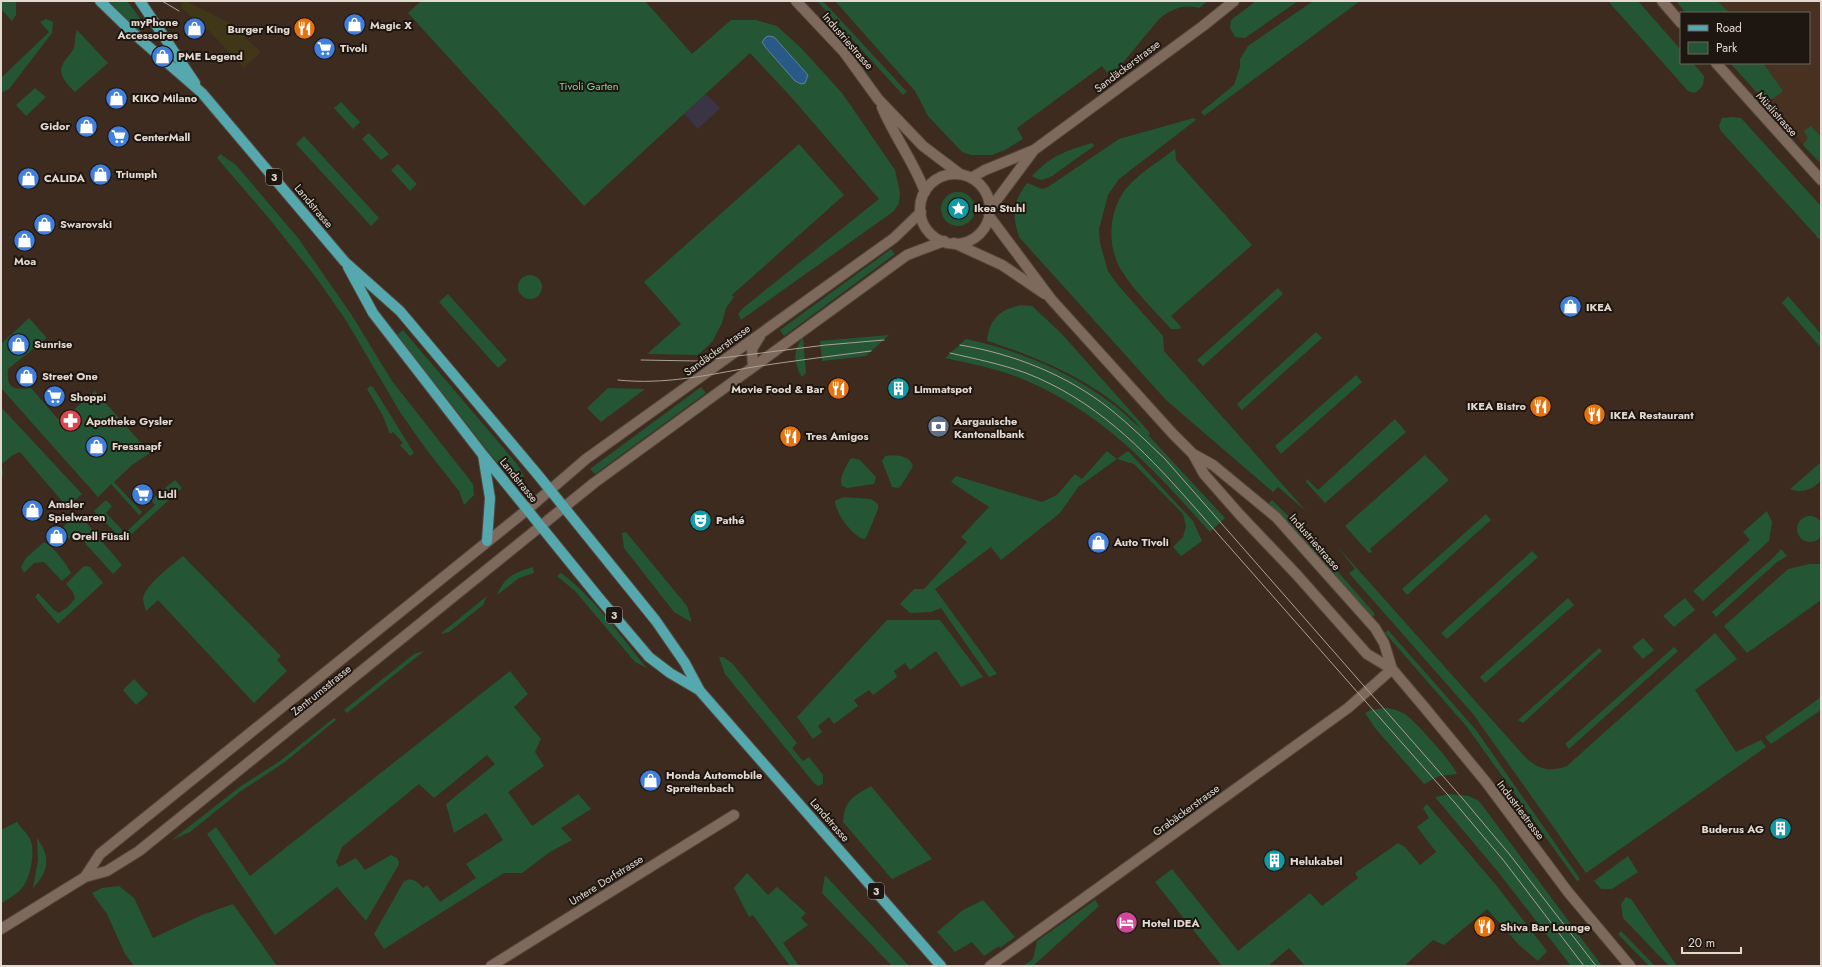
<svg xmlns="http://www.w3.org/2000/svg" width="1822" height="967" font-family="Jost,sans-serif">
<rect width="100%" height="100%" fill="#3c2b1e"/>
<path fill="#483120" d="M 1676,1 L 1821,1 L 1821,164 L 1730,63 L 1809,63 L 1809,13 L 1686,13 Z"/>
<path fill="#3a3444" d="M 706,94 L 720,108 L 698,129 L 684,114 Z"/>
<path fill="#245636" d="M 1,1 L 15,1 L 16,3 L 16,15 L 12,21 L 1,9 Z
M 109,1 L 127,1 L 146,26 L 140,32 Z
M 421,1 L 645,1 L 692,54 L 731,20 L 756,20 L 777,26 L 801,48 L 842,93 L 895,170 L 900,193 L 899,203 L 894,211 L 741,320 L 738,314 L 743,308 L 879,199 L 792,98 L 750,53 L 584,206 L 408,13 Z
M 817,1 L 823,1 L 907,92 L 903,95 Z
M 835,1 L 1208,1 L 1199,8 C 1184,4 1172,9 1160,18 L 1120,66 L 1109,75 L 1102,66 L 1017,128 L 1023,139 L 1005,150 L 992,155 L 971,155 L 962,152 L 928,116 L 915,91 Z
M 1256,1 L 1298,1 L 1245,38 L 1235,37 L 1230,28 L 1231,20 Z
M 1313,1 L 1360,1 L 1204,116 L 1201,112 L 1234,85 L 1240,67 L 1240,59 L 1248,46 Z
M 1608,1 L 1638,1 L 1681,50 L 1681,63 L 1693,63 L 1704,76 C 1704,85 1702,89 1694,93 L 1688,91 Z
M 1676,1 L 1717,1 L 1730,13 L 1686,13 Z
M 46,19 L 53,22 L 52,33 L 9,89 L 1,93 L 1,78 L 49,32 L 40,22 Z
M 77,30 L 108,63 L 75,92 C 67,84 56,74 64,62 C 67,57 71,54 74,48 C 76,42 74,35 77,30 Z
M 1730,63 L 1763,63 L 1783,91 L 1772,99 L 1762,98 Z
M 35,88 L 46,97 L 26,116 L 16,105 Z
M 341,102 L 360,122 L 353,129 L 334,108 Z
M 1733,117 L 1741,118 L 1821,206 L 1821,241 L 1721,131 L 1719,126 L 1722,118 Z
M 1194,118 L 1196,120 L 1119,179 L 1108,195 L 1099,229 L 1100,243 L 1108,271 L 1117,284 L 1163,336 L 1164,351 L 1306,511 L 1278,487 L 1273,492 L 1166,400 L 1019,237 C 1012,214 1012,203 1027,183 L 1042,189 L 1048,187 L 1119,139 Z
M 1811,126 L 1821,137 L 1821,164 L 1803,145 L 1808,138 L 1804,131 Z
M 369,133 L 389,154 L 381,160 L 362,139 Z
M 304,136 L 379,218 L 371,226 L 296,144 Z
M 1092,143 L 1094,146 L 1052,176 C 1044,180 1039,181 1032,176 C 1053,154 1064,152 1092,143 Z
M 799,144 L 844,195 L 732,295 L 734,297 L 726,308 L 722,323 L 712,342 L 698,355 L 647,354 L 681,324 L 644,282 Z
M 1175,149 L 1176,160 L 1252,245 L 1171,316 L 1181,327 L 1179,329 L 1171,329 C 1154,310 1133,290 1120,268 C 1105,241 1110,204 1131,183 C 1144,170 1161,160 1175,149 Z
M 220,154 L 236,165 L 298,238 L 351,314 L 392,381 L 473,484 L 474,495 L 464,505 L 459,491 L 426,449 L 400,412 L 347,322 L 318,280 L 267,216 L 217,158 Z
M 398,164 L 417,184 L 410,191 L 391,170 Z
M941 209a17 17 0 1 1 34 0a17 17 0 1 1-34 0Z
M 891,249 L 895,254 L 784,336 L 780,330 Z
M518 287a12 12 0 1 1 24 0a12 12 0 1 1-24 0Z
M 1278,288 L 1283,294 L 1203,366 L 1197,360 Z
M 448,294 L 507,360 L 498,368 L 439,302 Z
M 1788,296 L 1821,334 L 1821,348 L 1782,303 Z
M 1021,305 L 1032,306 L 1061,333 L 1150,433 L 1148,435 L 1225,518 L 1210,532 C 1153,469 1106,415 1027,381 C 1001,369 972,364 945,358 L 966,339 C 1018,350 1068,371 1111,403 C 1122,410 1131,421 1141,428 C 1106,386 1039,357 987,341 C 990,319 998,310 1021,305 Z
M 29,318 L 47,338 L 8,369 C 6,389 14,390 31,388 L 58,419 L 63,419 L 95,391 L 150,453 L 132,465 L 114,482 L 142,512 L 139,515 L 111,484 L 98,497 L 1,388 L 1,344 Z
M 403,330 L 517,464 L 524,476 L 515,483 L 502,469 L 397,335 Z
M 1316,332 L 1322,338 L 1242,410 L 1237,404 Z
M 889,335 L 866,356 L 822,361 L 820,341 Z
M 803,337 L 806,373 L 802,377 C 793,363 793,350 803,337 Z
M 1356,375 L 1362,382 L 1281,454 L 1275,446 Z
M 370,386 L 373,387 L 378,395 L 414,453 L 410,456 L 400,445 L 403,443 L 393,432 L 390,434 L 383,416 L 367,389 Z
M 701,387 L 706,393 L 595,474 L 590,469 Z
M 608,388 L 645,389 L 601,422 L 587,408 Z
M 1,407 L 82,494 L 67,507 L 20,452 L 13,455 L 2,464 L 3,475 L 1,477 Z
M 1395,419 L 1406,432 L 1325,503 L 1306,482 L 1307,479 L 1318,490 Z
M 1107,451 L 1117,459 L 1128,451 L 1193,521 L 1202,541 L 1181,556 L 1173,547 L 1183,537 L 1186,526 L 1183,514 L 1134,464 L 1117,459 L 1078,487 L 1060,513 L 1001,560 L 991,547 L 935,589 L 997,674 L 989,677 L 941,608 L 931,612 L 910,613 L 900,604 L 914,589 L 924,589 L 967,542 L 961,537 L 989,507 L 951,482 L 956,476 L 1042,502 L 1057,495 L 1075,474 L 1082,479 Z
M 1425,455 L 1449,480 L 1370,549 L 1372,552 L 1369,553 L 1345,526 Z
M 885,456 C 894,454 910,455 913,466 L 901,486 L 898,488 L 892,487 L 882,461 Z
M 852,458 L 860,460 L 876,477 L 874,484 L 847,488 L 842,486 C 838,478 846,468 850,459 Z
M 1821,462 L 1821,481 C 1812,489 1803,494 1790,489 Z
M 175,480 L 182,488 L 124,541 L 94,511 L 106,500 L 112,506 L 106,513 L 125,533 L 155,505 L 151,500 Z
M 843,497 L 871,499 L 878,504 L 878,509 L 867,536 L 865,539 C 853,538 835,512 835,501 Z
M 1272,500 L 1296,524 L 1375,614 L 1372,617 L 1269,503 Z
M 1767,511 L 1772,522 L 1769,541 L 1703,601 L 1693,591 L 1750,540 L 1743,532 Z
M 78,513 L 122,565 L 113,574 L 76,533 L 69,539 L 61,529 Z
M 1486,514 L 1491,520 L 1407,595 L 1402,589 Z
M1797 529a13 13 0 1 1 26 0a13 13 0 1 1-26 0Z
M 626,532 L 687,606 L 691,619 L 691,622 L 674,612 L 624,548 L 622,533 Z
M 44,542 C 55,548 65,562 71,573 L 62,581 L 44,562 L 34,563 L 24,573 L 21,567 L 26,558 Z
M 1337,546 L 1527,759 C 1541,770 1550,772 1567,766 L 1715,633 L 1737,659 L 1695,690 L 1736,752 L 1761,740 L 1766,747 L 1586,873 L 1473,714 L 1349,573 L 1355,569 Z
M 1781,549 L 1787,556 L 1777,562 L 1716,617 L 1712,612 L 1773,558 Z
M 1532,551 L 1538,557 L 1447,639 L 1441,633 Z
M 183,556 L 281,656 L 277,660 L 287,671 L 254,703 L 158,600 L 146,611 C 145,607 143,602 143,598 C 146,584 172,565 183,556 Z
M 1809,564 L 1821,564 L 1821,600 L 1747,653 L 1724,626 L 1788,569 Z
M 86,566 L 90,567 L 103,583 L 58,624 L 35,597 L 38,593 L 54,610 L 59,613 L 69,606 L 75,598 L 73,592 L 66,584 L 83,567 Z
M 533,567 L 534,573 L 519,578 L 497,595 C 505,576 514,573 533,567 Z
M 561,573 C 595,598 620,636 647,668 L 635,662 L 575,591 L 557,576 Z
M 487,596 L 483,605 L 449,632 L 440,634 Z
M 1568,598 L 1574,605 L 1485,683 L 1480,677 Z
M 1685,598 L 1695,610 L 1674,627 L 1663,616 Z
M 887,620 L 940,620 L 983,677 L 961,687 L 936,651 L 910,670 L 905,663 L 894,671 L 897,677 L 873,695 L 869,690 L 854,700 L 858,706 L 834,724 L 829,717 L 818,726 L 822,732 L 813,739 L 797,717 Z
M 1388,630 L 1476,730 L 1580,879 L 1577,881 L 1467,727 L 1385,633 Z
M 1643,638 L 1654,650 L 1643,659 L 1632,647 Z
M 1674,647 L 1678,651 L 1569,749 L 1565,744 Z
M 1599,648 L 1602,651 L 1523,723 L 1518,720 Z
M 424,651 L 347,713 L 344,710 L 414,654 Z
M 719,657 L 723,657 L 732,663 L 797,743 L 792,748 L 803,761 L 809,757 L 823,775 L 823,784 L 818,786 L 814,783 L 725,674 Z
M 510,671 L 528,694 L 514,707 L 541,739 L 535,752 L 544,766 L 508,792 L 532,826 L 578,794 L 591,809 L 561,828 L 572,840 L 550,852 L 522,873 L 504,873 L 384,949 L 374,934 L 404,881 C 413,877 417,881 423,888 L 427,885 L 440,902 L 476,878 L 466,864 L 503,840 L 486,813 L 454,833 L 446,804 L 495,764 L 487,755 L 434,798 L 419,784 L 342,847 L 336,862 L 339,867 L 356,858 L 365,870 L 391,855 L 397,858 L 399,862 L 398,866 L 366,921 L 337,887 L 275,935 L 207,834 L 216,827 L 250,876 Z
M 134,679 L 148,694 L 136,705 L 123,690 Z
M 1821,697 L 1821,710 L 1771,744 L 1765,737 Z
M 1387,708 C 1393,709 1400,711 1405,714 C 1416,722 1453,763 1457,774 L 1439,776 L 1424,784 L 1375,728 L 1365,713 L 1371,710 Z
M 334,718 L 336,720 L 285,762 L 241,791 L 190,832 L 172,840 L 241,786 L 280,761 Z
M 871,786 L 932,859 L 892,879 L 843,822 C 845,799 853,797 871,786 Z
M 1449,794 L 1469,796 L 1479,801 L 1602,966 L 1571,966 L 1499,873 L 1435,797 Z
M 1427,804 L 1496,885 L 1547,951 L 1538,961 L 1519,945 L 1487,909 L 1444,945 L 1433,940 L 1404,966 L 1305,966 L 1289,948 L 1268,966 L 1222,966 L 1155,882 L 1172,869 L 1238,951 L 1310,893 L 1322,906 L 1358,878 L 1355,873 L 1398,843 L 1405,847 L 1420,865 L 1436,852 L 1417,827 L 1429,818 L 1423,808 Z
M 17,822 C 21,828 27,833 30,839 C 36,851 30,881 21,889 C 16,895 7,899 1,904 L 1,830 Z
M 37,838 C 51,857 49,871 33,888 L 38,860 Z
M 1628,856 L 1638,872 L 1612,889 L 1601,889 L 1594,881 Z
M 747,873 L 768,895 L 777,887 L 806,913 L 801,918 L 808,925 L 783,943 L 799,966 L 790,966 L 753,915 L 749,917 L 734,888 Z
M 825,875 L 909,966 L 892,966 L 822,893 Z
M 119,886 L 134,898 L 153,938 L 202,915 L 233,904 L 277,966 L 134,966 L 125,954 L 107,914 L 92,893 L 102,888 Z
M 1626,897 L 1631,899 L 1677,966 L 1669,966 L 1623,918 L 1621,904 Z
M 983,900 L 1015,937 L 1000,948 L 999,946 L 984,956 L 972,942 L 955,952 L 937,932 L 963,910 Z
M 1095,900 L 1099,906 L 1033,966 L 1023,966 L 1033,959 L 1037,941 Z
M 1621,931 L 1655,966 L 1649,966 L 1618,934 Z"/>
<path fill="#3f3717" d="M 182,1 L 186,1 L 228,22 L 261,52 L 244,68 L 209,31 L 181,8 Z"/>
<path fill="#295a87" stroke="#61809d" d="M 768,36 L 774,37 L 808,75 L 805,83 L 801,84 L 795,81 L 766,48 L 762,42 L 765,38 Z"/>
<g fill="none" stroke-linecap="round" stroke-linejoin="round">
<defs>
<path id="minor" d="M 796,1 L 844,52 L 878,99 L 923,146 L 960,174
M 1662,1 L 1681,23
M 1716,63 L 1821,180
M 882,107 C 894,136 914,162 925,192
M920 209a35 35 0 1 1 70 0a35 35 0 1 1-70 0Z
M 971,178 L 985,170 L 1034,150 L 1203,26 L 1234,1
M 990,209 L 1034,150
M 989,216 L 1051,299 L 1173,434 L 1193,454 L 1213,465 L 1276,517 L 1375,628 L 1384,643 L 1392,669
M 954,243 L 1002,265 L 1045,294
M 753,367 L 752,349 L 760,336
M 1193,454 L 1204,474 L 1240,515 L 1297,575 L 1367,654 L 1392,669 L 1425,708 L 1486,782 L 1568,892 L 1630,966
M 85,877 L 100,854 L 528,509 L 586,459 L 894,238 L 921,212
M 1,929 L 85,877 L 107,871 L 139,851 L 594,483 L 907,255 L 944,241
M 491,966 L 734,815
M 990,966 L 1348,708 L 1392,669"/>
<path id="major" d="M 100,1 L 133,33 L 202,93 L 345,262 L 400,311 L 538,475 L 656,621 L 685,663 L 700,691 L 941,966
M 140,1 L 195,83
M 348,267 L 373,313 L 483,455 L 599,598 L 649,657 L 670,673 L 699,690
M 483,455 L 490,498 L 487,541"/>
</defs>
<use href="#minor" stroke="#55473c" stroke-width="12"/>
<use href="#major" stroke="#55473c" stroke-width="12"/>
<use href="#minor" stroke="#7e6a5c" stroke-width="10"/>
<use href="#major" stroke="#56a8af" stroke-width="10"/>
<path stroke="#ada097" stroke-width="1" d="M 162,1 L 179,11
M 960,345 C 1014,354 1067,375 1110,409 C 1130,425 1147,442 1165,459 L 1463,799 L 1510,855 L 1596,966
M 950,353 C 976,359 1001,364 1026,373 C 1095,400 1142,448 1189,501 L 1455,803 L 1504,861 L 1584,966
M 641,360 L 697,361 L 826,345 L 884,340
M 618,380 C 664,385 708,375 753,367 C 792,361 832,356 871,351"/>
</g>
<defs>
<symbol id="shop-disc" viewBox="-11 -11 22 22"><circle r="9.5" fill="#3f7fe0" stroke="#1e1610"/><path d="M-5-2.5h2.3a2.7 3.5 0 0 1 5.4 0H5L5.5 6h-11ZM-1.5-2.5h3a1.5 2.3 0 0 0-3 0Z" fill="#fff"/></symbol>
<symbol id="restaurant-disc" viewBox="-11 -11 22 22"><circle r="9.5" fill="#e8710a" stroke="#1e1610"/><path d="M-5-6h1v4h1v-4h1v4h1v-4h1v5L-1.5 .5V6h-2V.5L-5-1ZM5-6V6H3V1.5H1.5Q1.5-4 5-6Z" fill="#fff"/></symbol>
<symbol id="supermarket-disc" viewBox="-11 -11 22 22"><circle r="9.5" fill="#3f7fe0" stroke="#1e1610"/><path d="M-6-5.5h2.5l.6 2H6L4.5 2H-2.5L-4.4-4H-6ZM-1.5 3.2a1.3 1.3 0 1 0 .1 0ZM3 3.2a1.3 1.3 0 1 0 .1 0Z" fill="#fff"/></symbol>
<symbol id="sight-disc" viewBox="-11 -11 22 22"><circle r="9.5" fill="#0f9aa8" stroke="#1e1610"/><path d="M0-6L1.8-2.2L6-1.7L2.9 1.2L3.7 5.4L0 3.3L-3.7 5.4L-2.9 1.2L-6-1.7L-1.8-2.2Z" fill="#fff"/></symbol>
<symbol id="building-disc" viewBox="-11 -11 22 22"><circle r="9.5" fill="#0f9aa8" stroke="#1e1610"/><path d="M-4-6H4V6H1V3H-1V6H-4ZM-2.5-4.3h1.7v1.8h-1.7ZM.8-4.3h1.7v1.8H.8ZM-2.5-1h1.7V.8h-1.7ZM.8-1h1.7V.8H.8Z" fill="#fff"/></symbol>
<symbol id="pharmacy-disc" viewBox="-11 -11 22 22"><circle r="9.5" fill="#e0444e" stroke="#1e1610"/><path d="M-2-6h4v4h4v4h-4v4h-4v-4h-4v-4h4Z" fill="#fff"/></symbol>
<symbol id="bank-disc" viewBox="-11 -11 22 22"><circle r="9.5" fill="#5c6f8a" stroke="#1e1610"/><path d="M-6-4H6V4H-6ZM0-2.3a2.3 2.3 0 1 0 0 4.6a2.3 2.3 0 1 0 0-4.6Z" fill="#fff"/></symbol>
<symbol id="theatre-disc" viewBox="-11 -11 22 22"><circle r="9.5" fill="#0f9aa8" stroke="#1e1610"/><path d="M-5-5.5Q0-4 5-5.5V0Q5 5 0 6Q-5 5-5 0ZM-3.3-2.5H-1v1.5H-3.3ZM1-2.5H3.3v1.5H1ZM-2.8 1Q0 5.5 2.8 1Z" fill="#fff"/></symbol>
<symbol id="hotel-disc" viewBox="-11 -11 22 22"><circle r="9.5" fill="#d1479c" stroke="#1e1610"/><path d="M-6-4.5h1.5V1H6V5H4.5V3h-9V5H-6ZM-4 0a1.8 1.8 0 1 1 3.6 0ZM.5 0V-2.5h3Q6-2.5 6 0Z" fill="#fff"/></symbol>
</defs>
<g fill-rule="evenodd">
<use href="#shop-disc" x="342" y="12" width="25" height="25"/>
<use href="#shop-disc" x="182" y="16" width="25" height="25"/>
<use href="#restaurant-disc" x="292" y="16" width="25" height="25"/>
<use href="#supermarket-disc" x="312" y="36" width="25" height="25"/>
<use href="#shop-disc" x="150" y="44" width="25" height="25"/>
<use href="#shop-disc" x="104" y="86" width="25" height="25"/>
<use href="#shop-disc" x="74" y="114" width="25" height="25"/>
<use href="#supermarket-disc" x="106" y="124" width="25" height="25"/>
<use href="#shop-disc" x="88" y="162" width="25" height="25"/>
<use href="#shop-disc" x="16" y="166" width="25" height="25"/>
<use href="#sight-disc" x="946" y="196" width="25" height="25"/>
<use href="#shop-disc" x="32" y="212" width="25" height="25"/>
<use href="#shop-disc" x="12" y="228" width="25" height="25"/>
<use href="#shop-disc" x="1558" y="294" width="25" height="25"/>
<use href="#shop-disc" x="6" y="332" width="25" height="25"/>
<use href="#shop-disc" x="14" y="364" width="25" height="25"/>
<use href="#restaurant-disc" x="826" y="376" width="25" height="25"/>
<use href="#building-disc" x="886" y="376" width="25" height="25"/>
<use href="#supermarket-disc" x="42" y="384" width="25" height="25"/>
<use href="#restaurant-disc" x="1528" y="394" width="25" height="25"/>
<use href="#restaurant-disc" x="1582" y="402" width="25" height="25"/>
<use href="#pharmacy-disc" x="58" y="408" width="25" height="25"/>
<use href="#bank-disc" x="926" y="414" width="25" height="25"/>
<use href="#restaurant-disc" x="778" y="424" width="25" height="25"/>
<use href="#shop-disc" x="84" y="434" width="25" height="25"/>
<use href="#supermarket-disc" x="130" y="482" width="25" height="25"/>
<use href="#shop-disc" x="20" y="498" width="25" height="25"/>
<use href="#theatre-disc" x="688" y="508" width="25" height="25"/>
<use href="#shop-disc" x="44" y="524" width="25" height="25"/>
<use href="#shop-disc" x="1086" y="530" width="25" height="25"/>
<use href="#shop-disc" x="638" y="768" width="25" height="25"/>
<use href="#building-disc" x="1768" y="816" width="25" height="25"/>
<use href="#building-disc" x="1262" y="848" width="25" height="25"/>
<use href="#hotel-disc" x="1114" y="910" width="25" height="25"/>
<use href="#restaurant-disc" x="1472" y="914" width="25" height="25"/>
</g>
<g text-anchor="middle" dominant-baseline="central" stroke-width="4" stroke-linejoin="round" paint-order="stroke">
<g fill="#1e1610" stroke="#a99e97" stroke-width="1">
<rect x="266" y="169" width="16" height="16" rx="3"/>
<rect x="606" y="607" width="16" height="16" rx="3"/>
<rect x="868" y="883" width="16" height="16" rx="3"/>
</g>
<g font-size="10" font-weight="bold" fill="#e4d9d1">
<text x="274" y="177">3</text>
<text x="614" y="615">3</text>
<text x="876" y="891">3</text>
</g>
<g font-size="11" font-weight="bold" fill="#e4d9d1" stroke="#1e1610" text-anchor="start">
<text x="178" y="22" text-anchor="end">myPhone<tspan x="178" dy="13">Accessoires</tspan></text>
<text x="370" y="25">Magic X</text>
<text x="290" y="29" text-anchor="end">Burger King</text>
<text x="340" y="48">Tivoli</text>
<text x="178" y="56">PME Legend</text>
<text x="132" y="98">KIKO Milano</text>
<text x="70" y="126" text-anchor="end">Gidor</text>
<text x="134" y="137">CenterMall</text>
<text x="116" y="174">Triumph</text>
<text x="44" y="178">CALIDA</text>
<text x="974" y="208">Ikea Stuhl</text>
<text x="60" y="224">Swarovski</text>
<text x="25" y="261" text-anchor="middle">Moa</text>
<text x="1586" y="307">IKEA</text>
<text x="34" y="344">Sunrise</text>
<text x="42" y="376">Street One</text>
<text x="824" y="389" text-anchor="end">Movie Food &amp; Bar</text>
<text x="914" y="389">Limmatspot</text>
<text x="70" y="397">Shoppi</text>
<text x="1526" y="406" text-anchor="end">IKEA Bistro</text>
<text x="1610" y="415">IKEA Restaurant</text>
<text x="86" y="421">Apotheke Gysler</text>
<text x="954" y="421">Aargauische<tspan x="954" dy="13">Kantonalbank</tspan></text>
<text x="806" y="436">Tres Amigos</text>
<text x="112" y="446">Fressnapf</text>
<text x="158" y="494">Lidl</text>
<text x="48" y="504">Amsler<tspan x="48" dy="13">Spielwaren</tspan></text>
<text x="716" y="520">Pathé</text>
<text x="72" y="536">Orell Füssli</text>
<text x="1114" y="542">Auto Tivoli</text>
<text x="666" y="775">Honda Automobile<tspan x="666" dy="13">Spreitenbach</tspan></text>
<text x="1764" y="829" text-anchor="end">Buderus AG</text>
<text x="1290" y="861">Helukabel</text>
<text x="1142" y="923">Hotel IDEA</text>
<text x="1500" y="927">Shiva Bar Lounge</text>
</g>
<g font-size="11" fill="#e4d9d1" stroke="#1e1610">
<text transform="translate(848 41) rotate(49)">Industriestrasse</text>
<text transform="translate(1127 66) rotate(-37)">Sandäckerstrasse</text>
<text transform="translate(1777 114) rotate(48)">Müslistrasse</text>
<text transform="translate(314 206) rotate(50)">Landstrasse</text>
<text transform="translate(717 350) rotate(-36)">Sandäckerstrasse</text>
<text transform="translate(519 480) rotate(51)">Landstrasse</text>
<text transform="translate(1315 542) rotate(49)">Industriestrasse</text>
<text transform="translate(321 690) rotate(-39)">Zentrumsstrasse</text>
<text transform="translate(1186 810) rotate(-36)">Grabäckerstrasse</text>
<text transform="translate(1521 810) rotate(53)">Industriestrasse</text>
<text transform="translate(830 820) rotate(49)">Landstrasse</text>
<text transform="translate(606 880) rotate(-32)">Untere Dorfstrasse</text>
</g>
<g font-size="11" fill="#7cd69a" stroke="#1e1610">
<text x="589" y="86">Tivoli Garten</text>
</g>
</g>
<rect width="1822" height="967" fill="none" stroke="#e4d9d1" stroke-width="4"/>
<rect x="1680" y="12" width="130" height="52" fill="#1e1610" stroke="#6d645d"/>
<rect x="1688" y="25" width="20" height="6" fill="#56a8af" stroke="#6d645d"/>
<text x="1716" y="32" font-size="12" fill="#e4d9d1">Road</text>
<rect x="1688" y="42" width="20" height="12" fill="#245636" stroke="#6d645d"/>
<text x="1716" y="52" font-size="12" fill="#e4d9d1">Park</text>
<path d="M1682 947v6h59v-6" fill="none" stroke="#e4d9d1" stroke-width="2"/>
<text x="1688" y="947" font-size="12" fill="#e4d9d1" stroke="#1e1610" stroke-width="3" paint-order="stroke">20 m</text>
</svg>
